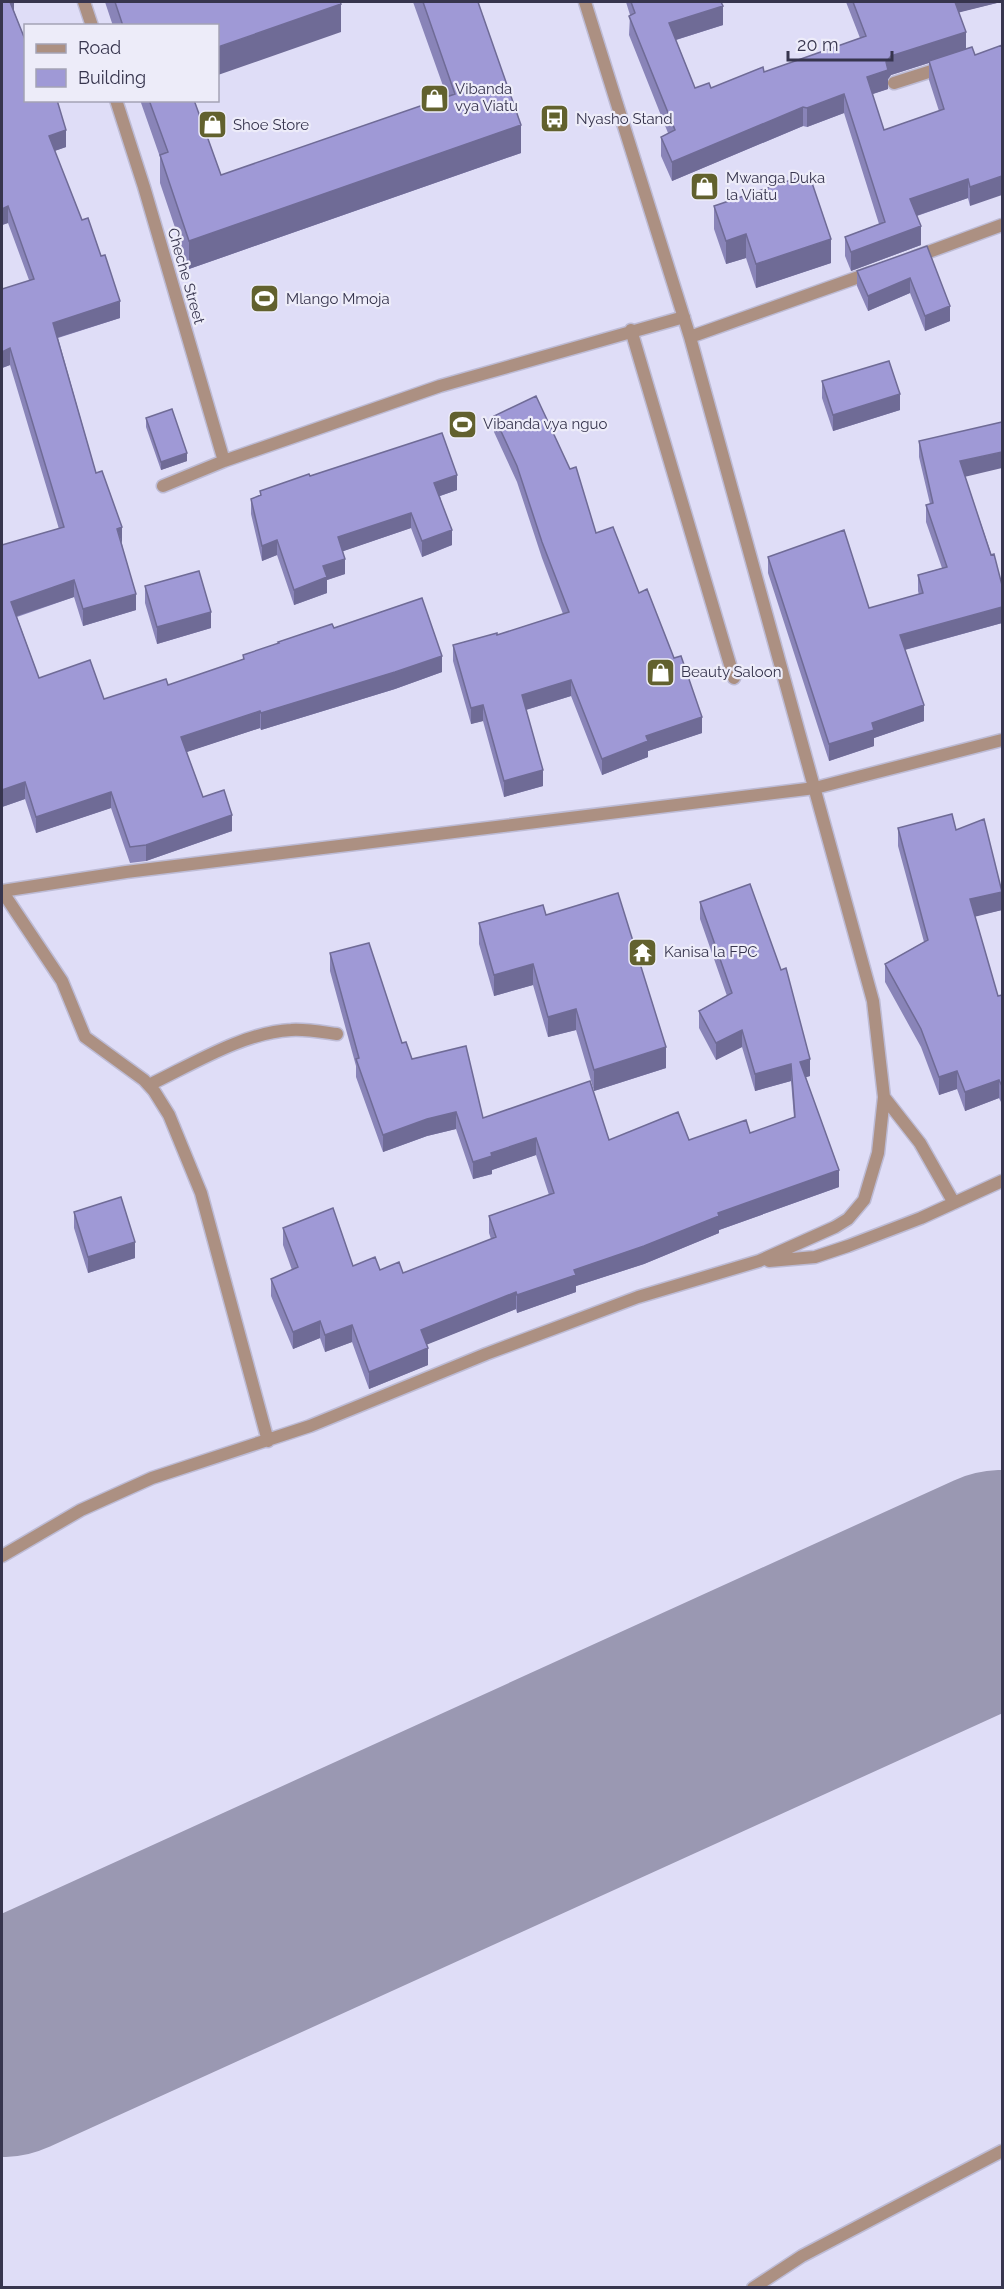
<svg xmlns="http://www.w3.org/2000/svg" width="1004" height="2289" font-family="Raleway,sans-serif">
<rect width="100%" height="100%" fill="#dfddf7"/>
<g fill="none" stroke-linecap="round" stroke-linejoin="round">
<path stroke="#9a98b2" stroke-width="232" d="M 2,2041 L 1002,1586"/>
<defs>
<path id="street" d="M 84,2 L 92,26
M 894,83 L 944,67
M 116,100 L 144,187 L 224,461
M 915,257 L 1002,225
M 631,330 L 734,678
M 690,337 L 870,273
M 163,486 L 224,461 L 440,386 L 684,317
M 2,891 L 126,872 L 815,788 L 1002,740
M 2,891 L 62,981 L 85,1037 L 144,1080 L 154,1091 L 169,1115 L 201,1193 L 268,1441
M 149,1085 C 191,1065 244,1032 291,1030 C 306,1029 322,1032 337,1034
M 884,1097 L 920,1143 L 954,1203
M 769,1261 L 815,1257 L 848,1246 L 921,1218 L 1002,1181
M 2,1556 L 81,1510 L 152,1478 L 310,1426 L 486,1354 L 638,1297 L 759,1261 L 835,1227 L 848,1219 L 864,1200 L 878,1153 L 884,1097 L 873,1001 L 690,337 L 585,2
M 753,2288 L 802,2256 L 1002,2151"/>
</defs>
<use href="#street" stroke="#bdbbd5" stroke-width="15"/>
<use href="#street" stroke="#ac9082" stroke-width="12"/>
</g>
<path fill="#8984b8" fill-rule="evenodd" d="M 2,2 L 14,2 L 14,11 L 66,147 L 54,151 L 120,318 L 58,338 L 96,473 L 122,544 L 136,610 L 83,626 L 74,597 L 17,617 L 39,678 L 104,699 L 168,685 L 243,660 L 243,655 L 334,628 L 442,672 L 395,689 L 261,730 L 260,728 L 186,752 L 203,797 L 232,831 L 146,861 L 130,863 L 111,808 L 36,833 L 25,799 L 2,807 L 2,544 L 2,545 L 59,529 L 10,365 L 2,368 L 29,280 L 8,223 L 2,225 Z
M 105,2 L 340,2 L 341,32 L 218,26 L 113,26 Z
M 413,2 L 478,2 L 521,153 L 189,269 L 160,183 L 160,157 L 140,100 L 194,100 L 221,175 L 447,97 Z
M 626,2 L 721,2 L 723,25 L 676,40 L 695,88 L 711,88 L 764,72 L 860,38 L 846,2 L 1001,2 L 959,12 L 966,49 L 972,47 L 970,206 L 968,198 L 917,216 L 921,245 L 851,271 L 845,256 L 845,237 L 879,224 L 844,113 L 807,127 L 803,126 L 672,181 L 661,156 L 661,137 L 668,133 L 629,35 L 630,15 ZM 929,63 L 929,80 L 939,111 L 884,130 L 872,94 L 888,89 L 888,79 L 891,75 Z
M 714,206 L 831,263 L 756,288 L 746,258 L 726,264 L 714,229 Z
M 927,246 L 950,321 L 925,331 L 910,293 L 868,311 L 857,286 L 857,271 Z
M 822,381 L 900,410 L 833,431 L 822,398 Z
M 494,416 L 596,533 L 639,593 L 702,733 L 648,751 L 648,757 L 602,775 L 571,696 L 526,710 L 543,786 L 504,797 L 483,721 L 471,724 L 453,661 L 453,645 L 497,635 L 563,614 L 542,558 L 517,482 L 494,432 Z
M 146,418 L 187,461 L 161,470 L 146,427 Z
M 919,441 L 965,477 L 1002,585 L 1002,623 L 905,650 L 924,721 L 874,738 L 874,746 L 829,761 L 768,573 L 768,557 L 869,608 L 919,595 L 918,591 L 918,575 L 942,568 L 926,522 L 926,505 L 930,504 L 919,457 Z
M 310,476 L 457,490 L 440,496 L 452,545 L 422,557 L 411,528 L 343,551 L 345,574 L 327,580 L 327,593 L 294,605 L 277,555 L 262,561 L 251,514 L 251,499 L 260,495 L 260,491 Z
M 145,586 L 211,628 L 157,644 L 145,603 Z
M 898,828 L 956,830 L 1002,910 L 975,916 L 998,996 L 1002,995 L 1001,1102 L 999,1098 L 965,1111 L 957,1089 L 939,1095 L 921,1047 L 885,982 L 885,964 L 924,942 L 898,846 Z
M 700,902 L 810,1076 L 806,1077 L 839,1187 L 719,1230 L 719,1233 L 644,1264 L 576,1286 L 576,1292 L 517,1313 L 516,1309 L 427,1344 L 428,1365 L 369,1389 L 352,1342 L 325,1352 L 320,1338 L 293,1349 L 271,1296 L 271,1279 L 292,1270 L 283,1245 L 283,1228 L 353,1266 L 403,1273 L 491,1239 L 489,1233 L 489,1216 L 549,1195 L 536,1155 L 492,1170 L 492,1174 L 473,1179 L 456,1129 L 427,1136 L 383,1152 L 356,1077 L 356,1066 L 330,971 L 330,953 L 402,1043 L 412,1059 L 483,1118 L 609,1140 L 689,1140 L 750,1133 L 794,1118 L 791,1081 L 755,1091 L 742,1047 L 716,1060 L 699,1028 L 699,1011 L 727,996 L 700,919 Z
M 546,915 L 666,1068 L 594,1091 L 576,1030 L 548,1037 L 533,985 L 494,996 L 479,944 L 479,923 Z
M 74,1212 L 135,1258 L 88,1273 L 74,1228 Z"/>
<path fill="#6f6b96" d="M 8,2 L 14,2 L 14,11 L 8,13 Z
M 953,2 L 1001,2 L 953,14 Z
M 341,4 L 341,32 L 218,75 L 218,47 Z
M 723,6 L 723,25 L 669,42 L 669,23 Z
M 966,32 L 966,51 L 891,75 L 888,79 L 888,89 L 867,96 L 867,77 L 891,56 Z
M 844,94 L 844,113 L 807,127 L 807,108 Z
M 803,107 L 803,126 L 672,181 L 672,162 Z
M 521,125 L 521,153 L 189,269 L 189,241 Z
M 66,130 L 66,147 L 49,153 L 49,136 Z
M 1002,176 L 1002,195 L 970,206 L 970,187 Z
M 968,179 L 968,198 L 910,218 L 910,199 Z
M 8,206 L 8,223 L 2,225 L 2,209 Z
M 921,226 L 921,245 L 851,271 L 851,252 Z
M 746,234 L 746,258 L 726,264 L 726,241 Z
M 831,239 L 831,263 L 756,288 L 756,264 Z
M 910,278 L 910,293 L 868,311 L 868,296 Z
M 120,301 L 120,318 L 53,339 L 53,323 Z
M 950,306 L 950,321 L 925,331 L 925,316 Z
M 10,348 L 10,365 L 2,368 L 2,352 Z
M 900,394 L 900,410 L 833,431 L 833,415 Z
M 1002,452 L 1002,468 L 960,478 L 960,461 Z
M 187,453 L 187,461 L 161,470 L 161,462 Z
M 457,475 L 457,490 L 434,498 L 434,483 Z
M 411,513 L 411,528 L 338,553 L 338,537 Z
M 122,527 L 122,544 L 117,529 Z
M 452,530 L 452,545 L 422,557 L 422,541 Z
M 277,540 L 277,555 L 262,561 L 262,546 Z
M 345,559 L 345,574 L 327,580 L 327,593 L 294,605 L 294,590 L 323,566 Z
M 74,580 L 74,597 L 11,618 L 11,602 Z
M 136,594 L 136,610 L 83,626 L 83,609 Z
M 1002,607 L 1002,623 L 900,651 L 900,635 Z
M 211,612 L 211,628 L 157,644 L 157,627 Z
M 442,656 L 442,672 L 395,689 L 261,730 L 261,713 Z
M 571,680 L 571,696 L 522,711 L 522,695 Z
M 483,705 L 483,721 L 471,724 L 471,708 Z
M 924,705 L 924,721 L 874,738 L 874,746 L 829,761 L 829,744 L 872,723 Z
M 260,711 L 260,728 L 181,754 L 181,737 Z
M 702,717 L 702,733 L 648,751 L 648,757 L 602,775 L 602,759 L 646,736 Z
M 543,770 L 543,786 L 504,797 L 504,781 Z
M 25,782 L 25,799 L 2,807 L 2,790 Z
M 111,792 L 111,808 L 36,833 L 36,817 Z
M 232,815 L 232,831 L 146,861 L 146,845 Z
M 1002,892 L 1002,910 L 970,918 L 970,899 Z
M 533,964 L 533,985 L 494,996 L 494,975 Z
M 576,1009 L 576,1030 L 548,1037 L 548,1017 Z
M 742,1030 L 742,1047 L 716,1060 L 716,1043 Z
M 666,1047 L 666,1068 L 594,1091 L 594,1070 Z
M 810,1059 L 810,1076 L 800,1079 L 800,1062 Z
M 791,1064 L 791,1081 L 755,1091 L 755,1074 Z
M 957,1071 L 957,1089 L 939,1095 L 939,1077 Z
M 999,1080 L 999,1098 L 965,1111 L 965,1092 Z
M 1002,1083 L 1002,1101 L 1001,1102 L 1001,1084 Z
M 456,1112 L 456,1129 L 427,1136 L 383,1152 L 383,1135 L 427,1119 Z
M 536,1138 L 536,1155 L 492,1170 L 492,1174 L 473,1179 L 473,1162 L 491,1153 Z
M 839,1170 L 839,1187 L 719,1230 L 719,1233 L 644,1264 L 576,1286 L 576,1292 L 517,1313 L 517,1295 L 574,1270 L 718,1213 Z
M 135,1242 L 135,1258 L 88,1273 L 88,1257 Z
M 516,1292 L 516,1309 L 421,1347 L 421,1330 Z
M 320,1321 L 320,1338 L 293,1349 L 293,1332 Z
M 352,1325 L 352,1342 L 325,1352 L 325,1335 Z
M 428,1348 L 428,1365 L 369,1389 L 369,1372 Z"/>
<path fill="#9f99d6" stroke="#6f6b96" stroke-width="1.5" d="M 2,2 L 10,2 L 26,42 L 26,100 L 57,100 L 66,130 L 49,136 L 82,220 L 88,218 L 101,256 L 105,255 L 120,301 L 53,323 L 96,473 L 102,471 L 122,527 L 117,529 L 136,594 L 83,609 L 74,580 L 11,602 L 39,678 L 90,660 L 104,699 L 166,679 L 168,685 L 244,659 L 243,655 L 279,643 L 278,642 L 332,624 L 334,628 L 422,598 L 442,656 L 395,672 L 261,713 L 260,711 L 181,737 L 203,797 L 224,790 L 232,815 L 146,845 L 130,847 L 111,792 L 36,817 L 25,782 L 2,790 L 2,544 L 2,545 L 64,527 L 10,348 L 2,352 L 2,289 L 34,279 L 8,206 L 2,209 Z
M 115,2 L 340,2 L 341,4 L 218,47 L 218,26 L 123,26 Z
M 423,2 L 478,2 L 521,125 L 189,241 L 160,155 L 168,152 L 149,100 L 194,100 L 221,175 L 455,94 Z
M 631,2 L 721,2 L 723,6 L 669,23 L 695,88 L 709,83 L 711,88 L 763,67 L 764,72 L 866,36 L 853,2 L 955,2 L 966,32 L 891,56 L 886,62 L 888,70 L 867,77 L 884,130 L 944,109 L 929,61 L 972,47 L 975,55 L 1002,45 L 1002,176 L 970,187 L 968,179 L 910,199 L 921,226 L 851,252 L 845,237 L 885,222 L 844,94 L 807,108 L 803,107 L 672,162 L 661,137 L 675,130 L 629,16 L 635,13 Z
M 809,174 L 831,239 L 756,264 L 746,234 L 726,241 L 714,206 Z
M 927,246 L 950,306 L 925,316 L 910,278 L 868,296 L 857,271 Z
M 889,361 L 900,394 L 833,415 L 822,381 Z
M 536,396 L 570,469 L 576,467 L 596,533 L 613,527 L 639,593 L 647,589 L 674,658 L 681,656 L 702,717 L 646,736 L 648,741 L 602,759 L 571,680 L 522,695 L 543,770 L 504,781 L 483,705 L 471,708 L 453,645 L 497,633 L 497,635 L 569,612 L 542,542 L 517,466 L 494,416 Z
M 172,409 L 187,453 L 161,462 L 146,418 Z
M 1002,422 L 1002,452 L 960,461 L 991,555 L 994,554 L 1002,585 L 1002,607 L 900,635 L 924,705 L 872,723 L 874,730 L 829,744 L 768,557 L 844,530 L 869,608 L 923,593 L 918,575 L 947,567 L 926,505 L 933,503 L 919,441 Z
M 442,433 L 457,475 L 434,483 L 452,530 L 422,541 L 411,513 L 338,537 L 345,559 L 323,566 L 327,577 L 294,590 L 277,540 L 262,546 L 251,499 L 261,495 L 260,491 L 309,474 L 310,476 Z
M 199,571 L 211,612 L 157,627 L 145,586 Z
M 952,814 L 956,830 L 984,819 L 1002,892 L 970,899 L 998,996 L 1002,995 L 1002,1083 L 1001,1084 L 999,1080 L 965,1092 L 957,1071 L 939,1077 L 921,1029 L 885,964 L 928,940 L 898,828 Z
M 750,884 L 781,970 L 786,968 L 810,1059 L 800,1062 L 839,1170 L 718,1213 L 719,1216 L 644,1246 L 574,1270 L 576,1275 L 517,1295 L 516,1292 L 421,1330 L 428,1348 L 369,1372 L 352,1325 L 325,1335 L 320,1321 L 293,1332 L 271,1279 L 298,1267 L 283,1228 L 333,1208 L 353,1266 L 375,1257 L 380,1270 L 399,1262 L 403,1273 L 496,1237 L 489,1216 L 554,1193 L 536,1138 L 491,1153 L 492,1156 L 473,1162 L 456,1112 L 427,1119 L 383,1135 L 356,1059 L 359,1058 L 330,953 L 369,943 L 402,1043 L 406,1042 L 412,1059 L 466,1046 L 483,1118 L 590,1081 L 609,1140 L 678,1112 L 689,1140 L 746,1120 L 750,1133 L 795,1117 L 791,1064 L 755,1074 L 742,1030 L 716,1043 L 699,1011 L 732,993 L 700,902 Z
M 618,893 L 666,1047 L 594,1070 L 576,1009 L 548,1017 L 533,964 L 494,975 L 479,923 L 543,905 L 546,915 Z
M 121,1197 L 135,1242 L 88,1257 L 74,1212 Z"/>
<defs>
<symbol id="shop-square" viewBox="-11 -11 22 22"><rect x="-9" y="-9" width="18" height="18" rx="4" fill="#62612e" stroke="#edecf9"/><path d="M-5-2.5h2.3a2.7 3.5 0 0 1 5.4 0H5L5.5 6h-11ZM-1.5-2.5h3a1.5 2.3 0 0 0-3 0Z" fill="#fff"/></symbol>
<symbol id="bus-square" viewBox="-11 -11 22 22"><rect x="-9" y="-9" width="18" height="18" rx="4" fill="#62612e" stroke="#edecf9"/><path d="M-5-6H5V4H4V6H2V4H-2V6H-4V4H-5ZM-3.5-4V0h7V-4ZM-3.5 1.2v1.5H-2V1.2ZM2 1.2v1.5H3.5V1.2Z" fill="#fff"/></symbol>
<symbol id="stadium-square" viewBox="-11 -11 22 22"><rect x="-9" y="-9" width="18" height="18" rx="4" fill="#62612e" stroke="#edecf9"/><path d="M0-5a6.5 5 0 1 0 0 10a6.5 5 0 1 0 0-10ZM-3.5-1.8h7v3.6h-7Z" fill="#fff"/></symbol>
<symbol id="temple-square" viewBox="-11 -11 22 22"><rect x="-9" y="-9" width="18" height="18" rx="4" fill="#62612e" stroke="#edecf9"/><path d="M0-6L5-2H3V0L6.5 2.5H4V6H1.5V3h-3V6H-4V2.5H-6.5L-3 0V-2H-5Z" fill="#fff"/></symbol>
</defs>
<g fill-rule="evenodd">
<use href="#shop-square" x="418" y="82" width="33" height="33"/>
<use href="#bus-square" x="538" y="102" width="33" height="33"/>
<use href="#shop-square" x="196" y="108" width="33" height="33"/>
<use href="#shop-square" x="688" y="170" width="33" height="33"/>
<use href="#stadium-square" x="248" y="282" width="33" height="33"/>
<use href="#stadium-square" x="446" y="408" width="33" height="33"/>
<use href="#shop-square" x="644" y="656" width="33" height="33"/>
<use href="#temple-square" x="626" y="936" width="33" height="33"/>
</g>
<g text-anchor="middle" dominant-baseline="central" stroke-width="4.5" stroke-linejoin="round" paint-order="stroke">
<g font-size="15" fill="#37354e" stroke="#edecf9" text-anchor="start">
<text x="455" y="89">Vibanda<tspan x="455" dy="17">vya Viatu</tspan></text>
<text x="576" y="119">Nyasho Stand</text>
<text x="233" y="125">Shoe Store</text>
<text x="726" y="178">Mwanga Duka<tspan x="726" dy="17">la Viatu</tspan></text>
<text x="286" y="299">Mlango Mmoja</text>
<text x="483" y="424">Vibanda vya nguo</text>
<text x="681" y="672">Beauty Saloon</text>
<text x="664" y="952">Kanisa la FPC</text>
</g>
<g font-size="15" fill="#37354e" stroke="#edecf9">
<text transform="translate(186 276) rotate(74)">Cheche Street</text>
</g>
</g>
<rect width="1004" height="2289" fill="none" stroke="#37354e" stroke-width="6"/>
<rect x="24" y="24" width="195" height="78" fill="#edecf9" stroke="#a4a3b5" stroke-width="1.5"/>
<rect x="36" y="44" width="30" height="9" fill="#ac9082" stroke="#a4a3b5" stroke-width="1.5"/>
<text x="78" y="54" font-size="18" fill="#37354e">Road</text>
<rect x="36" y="69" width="30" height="18" fill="#9f99d6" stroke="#a4a3b5" stroke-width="1.5"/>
<text x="78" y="84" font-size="18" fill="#37354e">Building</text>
<path d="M788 51v9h104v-9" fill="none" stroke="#37354e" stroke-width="3"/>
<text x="797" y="51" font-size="18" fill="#37354e" stroke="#edecf9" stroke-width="4.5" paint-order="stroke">20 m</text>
</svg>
